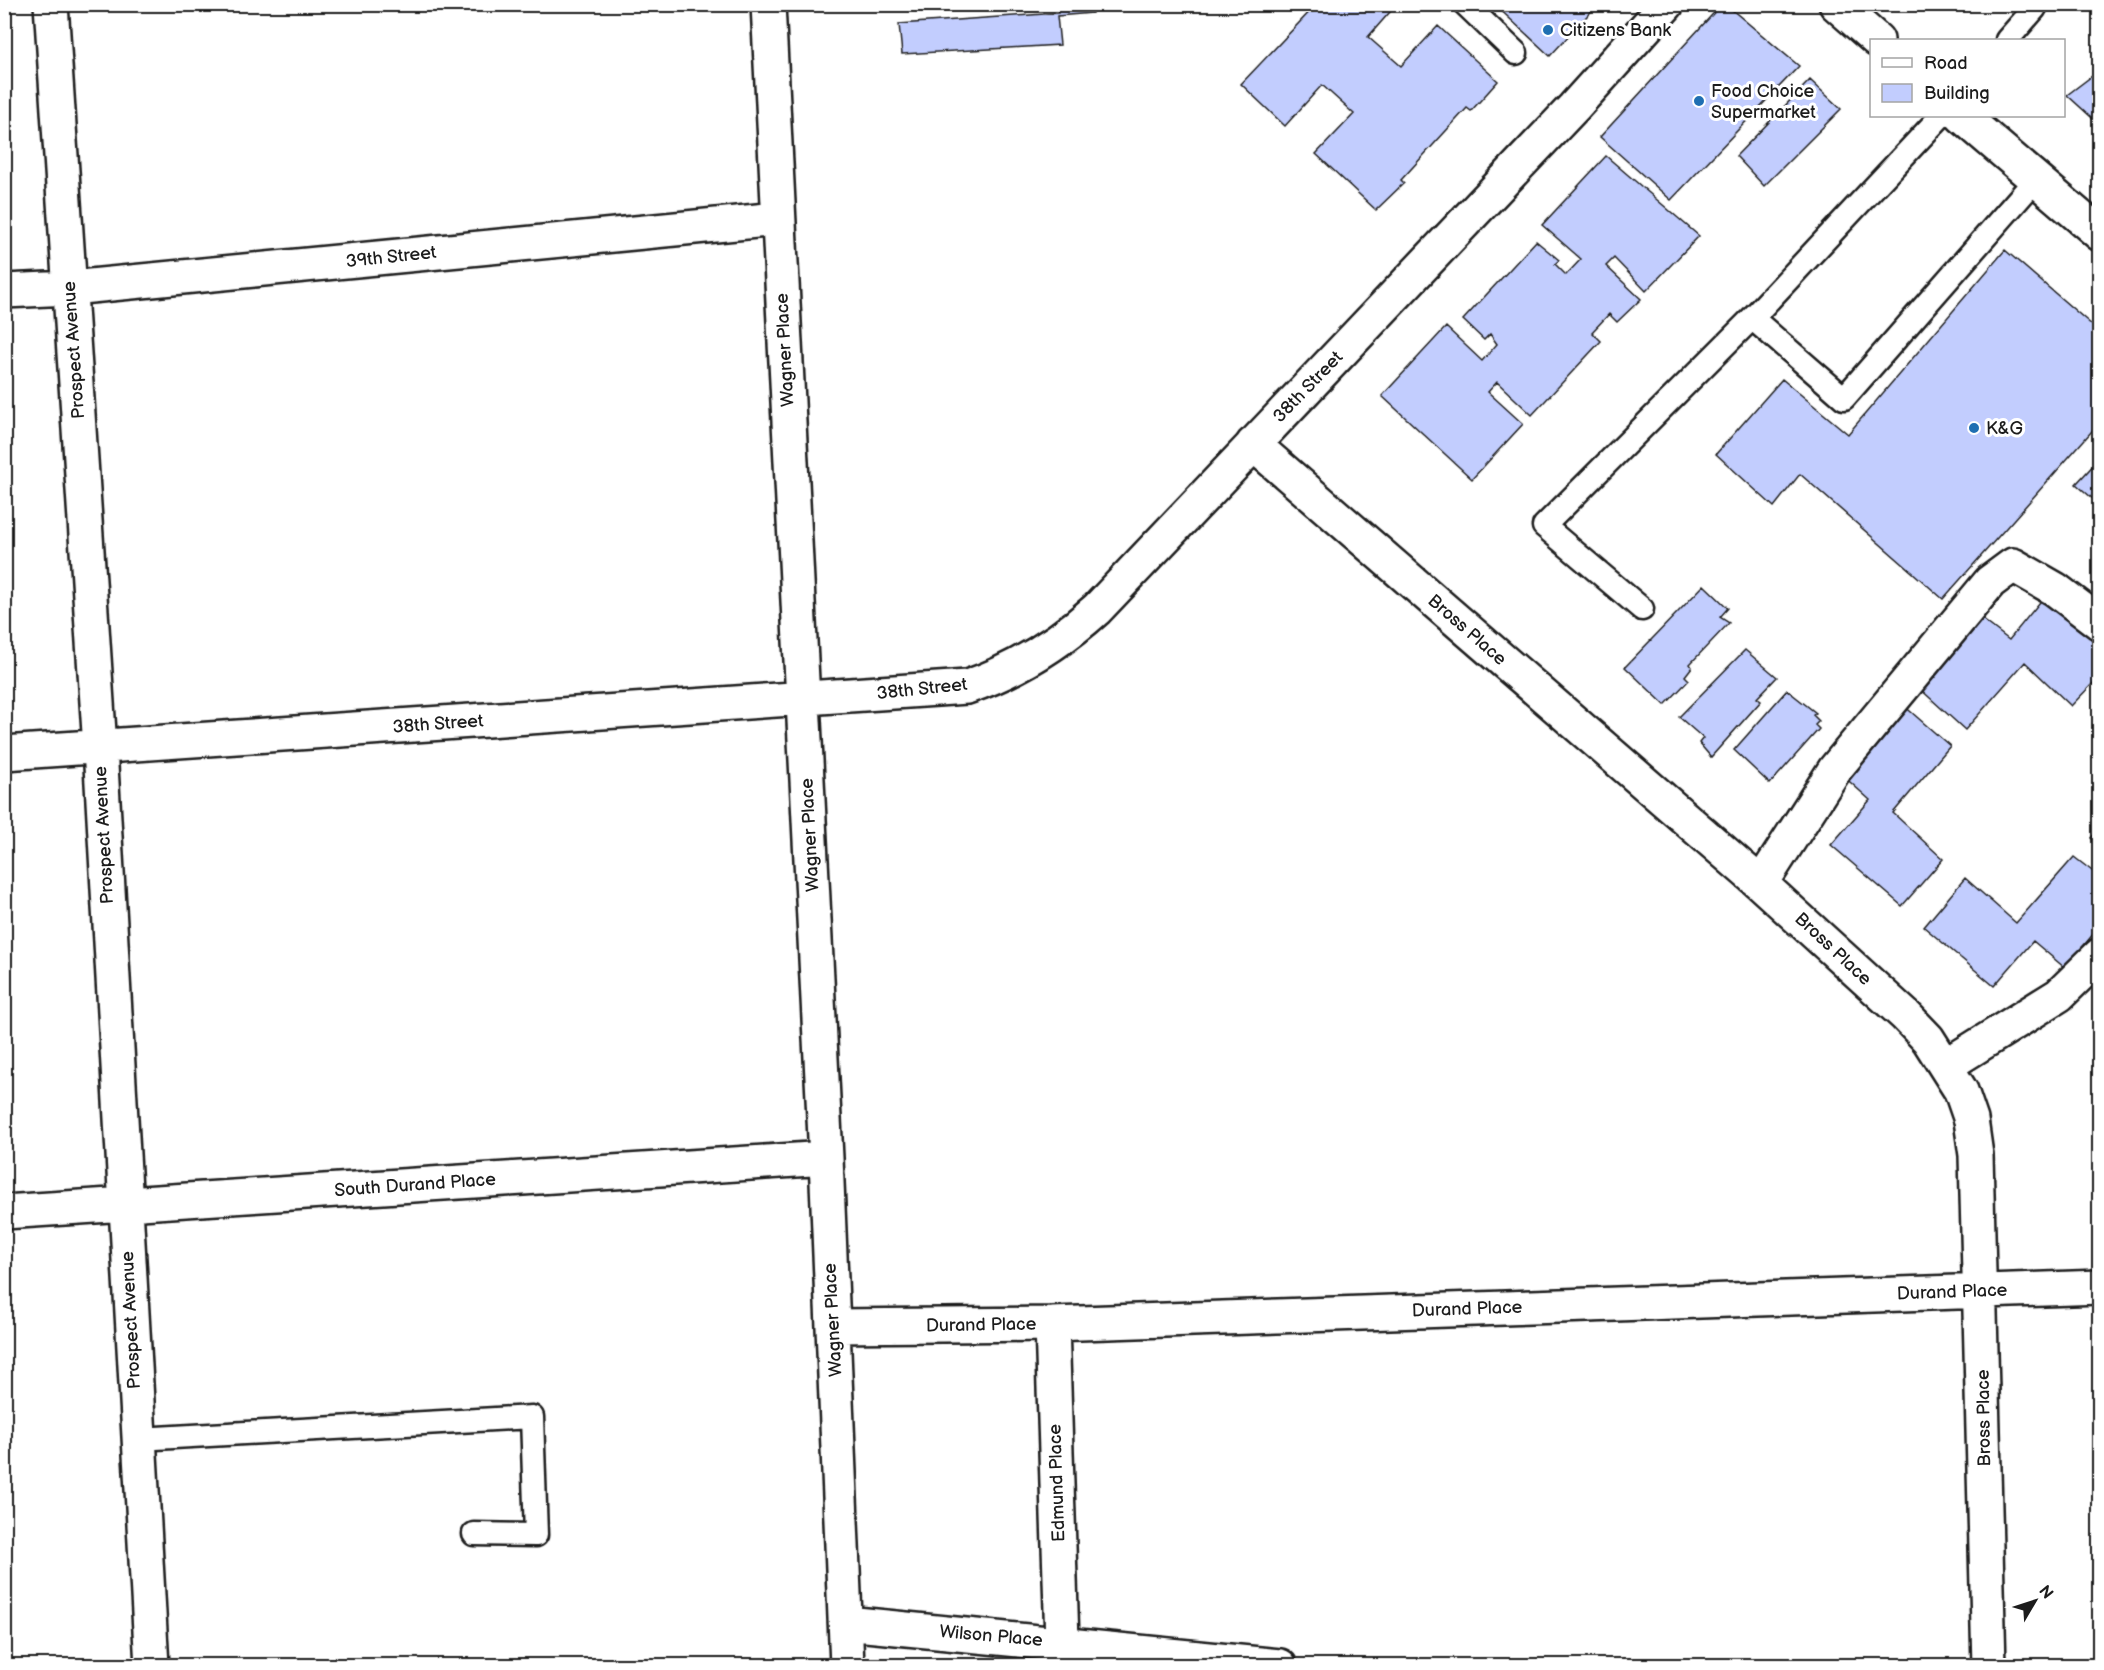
<svg xmlns="http://www.w3.org/2000/svg" width="2104" height="1670" font-family="'Balsamiq Sans',sans-serif">
<rect width="100%" height="100%" fill="#fff"/>
<filter id="ink" filterUnits="userSpaceOnUse"><feTurbulence type="fractalNoise" baseFrequency=".0167" numOctaves="2"/><feDisplacementMap in="SourceGraphic" scale="12" xChannelSelector="R" yChannelSelector="G"/><feConvolveMatrix kernelMatrix="1 2 1 2 8 2 1 2 1" color-interpolation-filters="sRGB"/></filter>
<g filter="url(#ink)">
<path fill="#c2cdfe" stroke="#1c1c1c" stroke-width="1.5" d="M 1057,4 L 1091,4 L 1092,13 L 1057,16 L 1060,45 L 902,54 L 899,24 L 1058,13 Z
M 1317,4 L 1397,4 L 1368,37 L 1401,66 L 1438,26 L 1498,81 L 1471,111 L 1467,108 L 1401,180 L 1404,183 L 1376,210 L 1316,154 L 1354,114 L 1322,85 L 1285,126 L 1241,84 Z
M 1494,4 L 1598,4 L 1550,56 Z
M 1722,4 L 1725,4 L 1799,66 L 1671,200 L 1600,137 Z
M 2100,70 L 2100,125 L 2067,95 Z
M 1810,80 L 1841,109 L 1764,186 L 1736,156 Z
M 1606,156 L 1699,236 L 1646,291 L 1614,258 L 1606,266 L 1641,299 L 1617,322 L 1609,314 L 1592,332 L 1601,341 L 1532,415 L 1497,382 L 1488,392 L 1523,424 L 1472,479 L 1382,396 L 1446,327 L 1482,361 L 1497,344 L 1490,334 L 1484,340 L 1463,320 L 1536,241 L 1559,260 L 1555,264 L 1566,275 L 1581,259 L 1542,225 Z
M 2005,250 L 2100,332 L 2100,422 L 1943,599 L 1800,474 L 1774,507 L 1716,454 L 1782,379 L 1848,434 Z
M 2100,458 L 2100,505 L 2076,484 Z
M 1704,585 L 1728,608 L 1720,617 L 1729,623 L 1690,664 L 1692,667 L 1685,676 L 1689,680 L 1665,705 L 1625,667 Z
M 2044,597 L 2100,644 L 2100,676 L 2071,706 L 2025,662 L 1965,730 L 1918,687 L 1978,616 L 2009,640 Z
M 1745,650 L 1777,677 L 1757,698 L 1761,701 L 1711,757 L 1699,743 L 1703,738 L 1679,717 Z
M 1787,690 L 1816,713 L 1813,715 L 1819,721 L 1815,725 L 1819,729 L 1770,784 L 1734,750 Z
M 1902,704 L 1950,746 L 1893,813 L 1943,859 L 1902,906 L 1831,845 L 1870,800 L 1841,774 Z
M 2100,828 L 2100,845 L 2091,838 Z
M 2074,857 L 2100,877 L 2100,926 L 2065,968 L 2033,941 L 1994,986 L 1924,927 L 1965,878 L 2016,923 Z"/>
<g fill="none" stroke-linecap="round" stroke-linejoin="round">
<defs>
<path id="service" d="M 1465,4 L 1516,53
M 2007,40 L 2035,8 L 2032,4
M 1941,116 L 1752,318 L 1844,398 L 2036,179
M 1642,609 L 1544,526 L 1752,318
M 138,1439 L 532,1417 L 536,1535 L 474,1534"/>
<path id="minor" d="M 51,4 L 100,748 L 152,1666
M 768,4 L 826,1158 L 847,1666
M 4,291 L 70,288 L 778,219
M 1253,444 L 1761,884 L 1906,1016 L 1928,1039 L 1961,1091 L 1971,1120 L 1976,1155 L 1989,1666
M 4,753 L 967,687 C 1017,670 1058,644 1097,609 L 1574,107 L 1667,4
M 1761,884 L 1835,769 L 1990,582 L 2013,565 L 2055,589 L 2100,623
M 1947,1065 L 2059,995 L 2100,955
M 4,1212 L 826,1158
M 1052,1324 L 1062,1642
M 833,1326 L 1052,1324 L 2100,1287
M 846,1623 L 1280,1666"/>
<path id="primary" d="M 1836,4 L 1877,40
M 1962,116 L 2100,234"/>
</defs>
<use href="#service" stroke="#1c1c1c" stroke-width="27"/>
<use href="#minor" stroke="#1c1c1c" stroke-width="38"/>
<use href="#primary" stroke="#1c1c1c" stroke-width="38"/>
<use href="#service" stroke="#fff" stroke-width="22"/>
<use href="#minor" stroke="#fff" stroke-width="33"/>
<use href="#primary" stroke="#fff" stroke-width="33"/>
</g>
</g>
<g fill="#1f6fb2" stroke="#fff" stroke-width="2">
<circle cx="1548" cy="30" r="6"/>
<circle cx="1699" cy="101" r="6"/>
<circle cx="1974" cy="428" r="6"/>
</g>
<g text-anchor="middle" dominant-baseline="central" stroke-width="6" stroke-linejoin="round" paint-order="stroke">
<g font-size="18" fill="#1c1c1c" stroke="#fff" text-anchor="start">
<text x="1560" y="30">Citizens Bank</text>
<text x="1711" y="91">Food Choice<tspan x="1711" dy="21">Supermarket</tspan></text>
<text x="1986" y="428">K&amp;G</text>
</g>
<g font-size="18" fill="#1c1c1c" stroke="#fff">
<text transform="translate(391 257) rotate(-6)">39th Street</text>
<text transform="translate(74 350) rotate(-94)">Prospect Avenue</text>
<text transform="translate(785 350) rotate(-93)">Wagner Place</text>
<text transform="translate(1308 387) rotate(-46)">38th Street</text>
<text transform="translate(1467 630) rotate(41)">Bross Place</text>
<text transform="translate(922 689) rotate(-6)">38th Street</text>
<text transform="translate(438 724) rotate(-4)">38th Street</text>
<text transform="translate(104 835) rotate(-93)">Prospect Avenue</text>
<text transform="translate(810 835) rotate(-93)">Wagner Place</text>
<text transform="translate(1833 949) rotate(43)">Bross Place</text>
<text transform="translate(415 1185) rotate(-4)">South Durand Place</text>
<text transform="translate(1952 1292) rotate(-2)">Durand Place</text>
<text transform="translate(1467 1309) rotate(-2)">Durand Place</text>
<text transform="translate(131 1320) rotate(-93)">Prospect Avenue</text>
<text transform="translate(833 1320) rotate(-93)">Wagner Place</text>
<text transform="translate(981 1325) rotate(-1)">Durand Place</text>
<text transform="translate(1984 1418) rotate(-91)">Bross Place</text>
<text transform="translate(1057 1483) rotate(-92)">Edmund Place</text>
<text transform="translate(991 1636) rotate(5)">Wilson Place</text>
</g>
</g>
<rect width="2104" height="1670" fill="none" stroke="#fff" stroke-width="24"/>
<rect x="12" y="12" width="2080" height="1646" fill="none" stroke="#1c1c1c" stroke-width="2" filter="url(#ink)"/>
<rect x="1870" y="39" width="195" height="78" fill="#ffffff" stroke="#a4a4a4" stroke-width="1.5"/>
<rect x="1882" y="58" width="30" height="9" fill="#ffffff" stroke="#a4a4a4" stroke-width="1.5"/>
<text x="1924" y="69" font-size="18" fill="#1c1c1c">Road</text>
<rect x="1882" y="84" width="30" height="18" fill="#c2cdfe" stroke="#a4a4a4" stroke-width="1.5"/>
<text x="1924" y="99" font-size="18" fill="#1c1c1c">Building</text>
<g transform="translate(2035 1601) rotate(51)" stroke="#ffffff" stroke-width="4.5" paint-order="stroke">
<path d="M0-4.5L10 22L0 15L-10 22Z" fill="#1c1c1c"/>
<text y="-9" font-size="16" font-weight="bold" text-anchor="middle" fill="#1c1c1c">N</text>
</g>
</svg>
